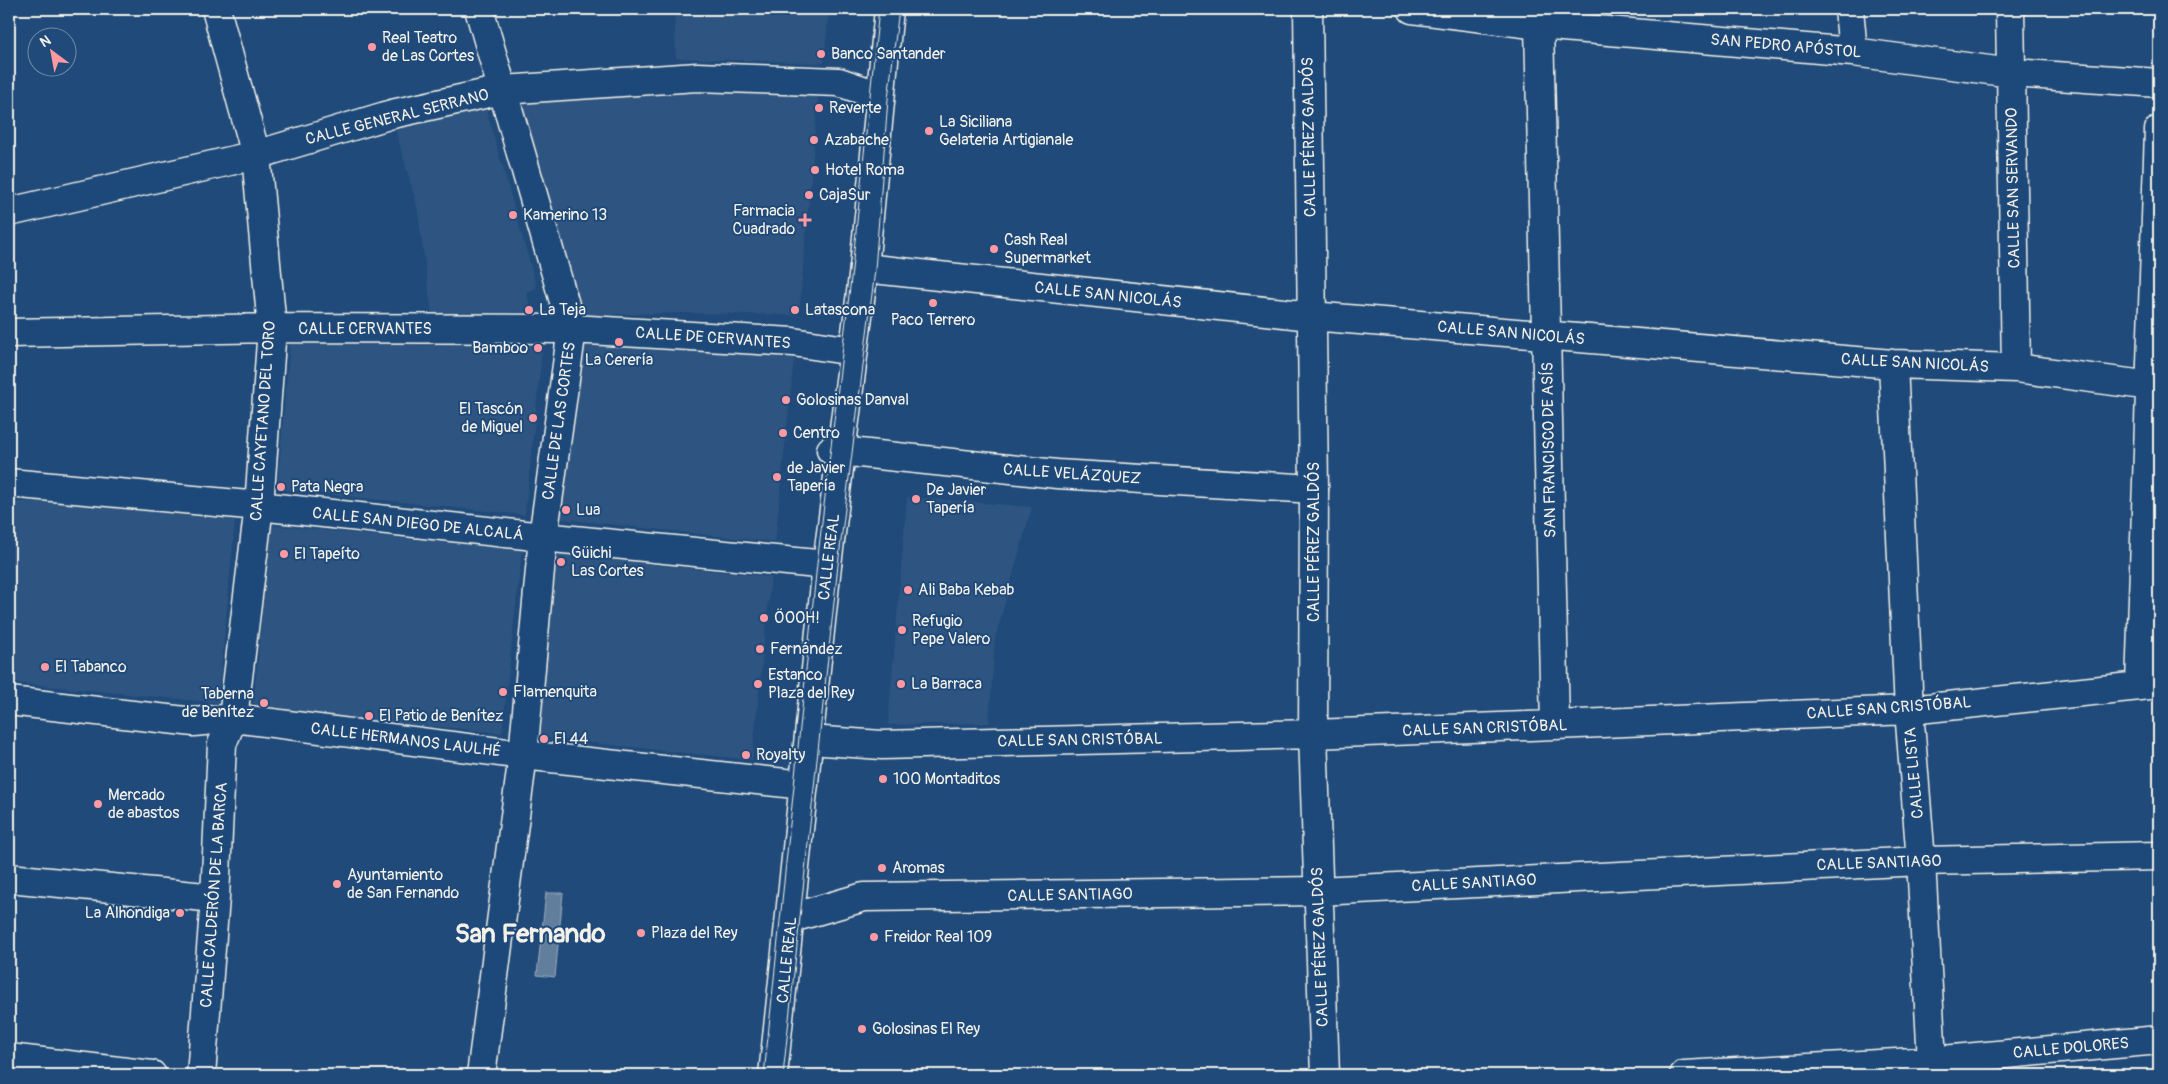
<svg xmlns="http://www.w3.org/2000/svg" width="2168" height="1084" font-family="Pangolin,sans-serif">
<rect width="100%" height="100%" fill="#1f4a7a"/>
<filter id="ink" filterUnits="userSpaceOnUse"><feTurbulence type="fractalNoise" baseFrequency=".02" numOctaves="2"/><feDisplacementMap in="SourceGraphic" scale="10" xChannelSelector="R" yChannelSelector="G"/><feConvolveMatrix kernelMatrix="1 2 1 2 8 2 1 2 1" color-interpolation-filters="sRGB"/></filter>
<g filter="url(#ink)">
<path fill="#2d5581" d="M 674,9 L 829,9 L 824,63 L 676,58 Z
M 630,93 L 812,93 L 818,98 L 799,313 L 796,315 L 684,313 L 581,315 L 520,101 Z
M 484,102 L 537,288 L 526,292 L 533,312 L 432,314 L 417,206 L 395,128 Z
M 580,336 L 794,359 L 775,542 L 561,519 Z
M 354,341 L 543,342 L 525,515 L 277,489 L 290,344 Z
M 907,497 L 1032,507 L 995,639 L 989,723 L 888,725 Z
M 9,502 L 50,502 L 235,520 L 218,703 L 9,682 Z
M 271,525 L 522,550 L 502,733 L 253,708 Z
M 557,554 L 771,577 L 752,760 L 538,737 Z"/>
<path fill="#627e9d" stroke="#9cacbb" d="M 546,893 L 563,893 L 555,977 L 537,975 Z"/>
<g fill="none" stroke-linecap="round" stroke-linejoin="round">
<defs>
<path id="pedestrian" d="M 479,9 L 572,329 L 543,537 L 523,755
M 572,329 L 793,342 L 853,351
M 831,450 L 1057,474 L 1314,489
M 9,701 L 194,722 L 233,718 L 523,755 L 804,785
M 773,1075 L 827,565 L 864,268 L 889,9"/>
<path id="minor" d="M 1308,9 L 1314,489 L 1313,734 L 1325,1075
M 1412,9 L 1539,25 L 1853,52 L 2012,73 L 2159,83
M 1849,9 L 1853,52
M 2010,9 L 2016,368
M 1539,25 L 1555,725
M 9,212 L 256,155 L 392,114 L 502,90 L 697,77 L 839,82 L 880,96
M 864,268 L 1311,316 L 1893,364 L 2016,368 L 2159,387
M 9,333 L 272,328 L 572,329
M 1893,364 L 1909,710 L 1921,861 L 1932,1061
M 9,483 L 259,506 L 543,537 L 827,565
M 2140,685 L 2159,130
M 809,740 L 882,745 L 1313,734 L 1555,725 L 1909,710 L 2159,684
M 9,878 L 215,898
M 792,914 L 802,915 L 864,897 L 1318,891 L 1921,861 L 2159,856
M 9,1058 L 152,1075
M 201,1075 L 215,898 L 222,744 L 233,718 L 259,506 L 272,328 L 256,155 L 216,9
M 481,1075 L 523,755
M 1684,1075 L 1932,1061 L 2159,1040"/>
</defs>
<use href="#pedestrian" stroke="#f4f1e8" stroke-width="31"/>
<use href="#minor" stroke="#f4f1e8" stroke-width="31"/>
<use href="#pedestrian" stroke="#1f4a7a" stroke-width="28"/>
<use href="#minor" stroke="#1f4a7a" stroke-width="28"/>
<path stroke="#f4f1e8" stroke-width="1" d="M 764,1075 L 817,564 L 852,270 L 879,9
M 783,1075 L 838,565 L 875,270 L 888,99 L 899,9"/>
</g>
</g>
<g fill="#ff9aa2" stroke="#1f4a7a" stroke-width="2">
<circle cx="372" cy="47" r="5"/>
<circle cx="821" cy="54" r="5"/>
<circle cx="819" cy="108" r="5"/>
<circle cx="929" cy="131" r="5"/>
<circle cx="814" cy="140" r="5"/>
<circle cx="815" cy="170" r="5"/>
<circle cx="809" cy="195" r="5"/>
<circle cx="513" cy="215" r="5"/>
<path d="M802.5 212.5h5v5h5v5h-5v5h-5v-5h-5v-5h5z"/>
<circle cx="994" cy="249" r="5"/>
<circle cx="933" cy="303" r="5"/>
<circle cx="529" cy="310" r="5"/>
<circle cx="795" cy="310" r="5"/>
<circle cx="619" cy="342" r="5"/>
<circle cx="538" cy="348" r="5"/>
<circle cx="786" cy="400" r="5"/>
<circle cx="533" cy="418" r="5"/>
<circle cx="783" cy="433" r="5"/>
<circle cx="777" cy="477" r="5"/>
<circle cx="281" cy="487" r="5"/>
<circle cx="916" cy="499" r="5"/>
<circle cx="566" cy="510" r="5"/>
<circle cx="284" cy="554" r="5"/>
<circle cx="561" cy="562" r="5"/>
<circle cx="908" cy="590" r="5"/>
<circle cx="764" cy="618" r="5"/>
<circle cx="902" cy="630" r="5"/>
<circle cx="760" cy="649" r="5"/>
<circle cx="45" cy="667" r="5"/>
<circle cx="758" cy="684" r="5"/>
<circle cx="901" cy="684" r="5"/>
<circle cx="503" cy="692" r="5"/>
<circle cx="264" cy="703" r="5"/>
<circle cx="369" cy="716" r="5"/>
<circle cx="544" cy="739" r="5"/>
<circle cx="746" cy="755" r="5"/>
<circle cx="883" cy="779" r="5"/>
<circle cx="98" cy="804" r="5"/>
<circle cx="882" cy="868" r="5"/>
<circle cx="337" cy="884" r="5"/>
<circle cx="180" cy="913" r="5"/>
<circle cx="641" cy="933" r="5"/>
<circle cx="874" cy="937" r="5"/>
<circle cx="862" cy="1029" r="5"/>
</g>
<g text-anchor="middle" dominant-baseline="central" stroke-width="4" stroke-linejoin="round" paint-order="stroke">
<g font-size="16" fill="#f4f1e8" stroke="#1f4a7a" text-anchor="start">
<text x="382" y="38">Real Teatro<tspan x="382" dy="18">de Las Cortes</tspan></text>
<text x="831" y="54">Banco Santander</text>
<text x="829" y="108">Reverte</text>
<text x="939" y="122">La Siciliana<tspan x="939" dy="18">Gelateria Artigianale</tspan></text>
<text x="824" y="140">Azabache</text>
<text x="825" y="170">Hotel Roma</text>
<text x="819" y="195">CajaSur</text>
<text x="795" y="211" text-anchor="end">Farmacia<tspan x="795" dy="18">Cuadrado</tspan></text>
<text x="523" y="215">Kamerino 13</text>
<text x="1004" y="240">Cash Real<tspan x="1004" dy="18">Supermarket</tspan></text>
<text x="539" y="310">La Teja</text>
<text x="805" y="310">Latascona</text>
<text x="933" y="320" text-anchor="middle">Paco Terrero</text>
<text x="528" y="348" text-anchor="end">Bamboo</text>
<text x="619" y="360" text-anchor="middle">La Cerería</text>
<text x="796" y="400">Golosinas Danval</text>
<text x="523" y="409" text-anchor="end">El Tascón<tspan x="523" dy="18">de Miguel</tspan></text>
<text x="793" y="433">Centro</text>
<text x="787" y="468">de Javier<tspan x="787" dy="18">Tapería</tspan></text>
<text x="291" y="487">Pata Negra</text>
<text x="926" y="490">De Javier<tspan x="926" dy="18">Tapería</tspan></text>
<text x="576" y="510">Lua</text>
<text x="571" y="553">Güichi<tspan x="571" dy="18">Las Cortes</tspan></text>
<text x="294" y="554">El Tapeíto</text>
<text x="918" y="590">Ali Baba Kebab</text>
<text x="774" y="618">ÖOOH!</text>
<text x="912" y="621">Refugio<tspan x="912" dy="18">Pepe Valero</tspan></text>
<text x="770" y="649">Fernández</text>
<text x="55" y="667">El Tabanco</text>
<text x="768" y="675">Estanco<tspan x="768" dy="18">Plaza del Rey</tspan></text>
<text x="911" y="684">La Barraca</text>
<text x="513" y="692">Flamenquita</text>
<text x="254" y="694" text-anchor="end">Taberna<tspan x="254" dy="18">de Benítez</tspan></text>
<text x="379" y="716">El Patio de Benítez</text>
<text x="554" y="739">El 44</text>
<text x="756" y="755">Royalty</text>
<text x="893" y="779">100 Montaditos</text>
<text x="108" y="795">Mercado<tspan x="108" dy="18">de abastos</tspan></text>
<text x="892" y="868">Aromas</text>
<text x="347" y="875">Ayuntamiento<tspan x="347" dy="18">de San Fernando</tspan></text>
<text x="170" y="913" text-anchor="end">La Alhondiga</text>
<text x="651" y="933">Plaza del Rey</text>
<text x="884" y="937">Freidor Real 109</text>
<text x="872" y="1029">Golosinas El Rey</text>
</g>
<g font-size="16" fill="#f4f1e8" stroke="#1f4a7a">
<text transform="translate(1786 46) rotate(5)">SAN PEDRO APÓSTOL</text>
<text transform="translate(397 117) rotate(-14)">CALLE GENERAL SERRANO</text>
<text transform="translate(1309 137) rotate(-91)">CALLE PÉREZ GALDÓS</text>
<text transform="translate(2013 188) rotate(-91)">CALLE SAN SERVANDO</text>
<text transform="translate(1108 295) rotate(6)">CALLE SAN NICOLÁS</text>
<text x="365" y="329">CALLE CERVANTES</text>
<text transform="translate(1511 333) rotate(5)">CALLE SAN NICOLÁS</text>
<text transform="translate(713 338) rotate(4)">CALLE DE CERVANTES</text>
<text transform="translate(1915 363) rotate(3)">CALLE SAN NICOLÁS</text>
<text transform="translate(263 421) rotate(-86)">CALLE CAYETANO DEL TORO</text>
<text transform="translate(559 421) rotate(-82)">CALLE DE LAS CORTES</text>
<text transform="translate(1549 450) rotate(-91)">SAN FRANCISCO DE ASÍS</text>
<text transform="translate(1072 474) rotate(4)">CALLE VELÁZQUEZ</text>
<text transform="translate(418 524) rotate(6)">CALLE SAN DIEGO DE ALCALÁ</text>
<text transform="translate(1314 542) rotate(-90)">CALLE PÉREZ GALDÓS</text>
<text transform="translate(829 557) rotate(-83)">CALLE REAL</text>
<text transform="translate(1889 708) rotate(-4)">CALLE SAN CRISTÓBAL</text>
<text transform="translate(1485 728) rotate(-2)">CALLE SAN CRISTÓBAL</text>
<text transform="translate(406 740) rotate(7)">CALLE HERMANOS LAULHÉ</text>
<text transform="translate(1080 740) rotate(-1)">CALLE SAN CRISTÓBAL</text>
<text transform="translate(1914 773) rotate(-95)">CALLE LISTA</text>
<text transform="translate(1879 863) rotate(-2)">CALLE SANTIAGO</text>
<text transform="translate(1474 883) rotate(-3)">CALLE SANTIAGO</text>
<text transform="translate(214 895) rotate(-86)">CALLE CALDERÓN DE LA BARCA</text>
<text transform="translate(1070 895) rotate(-1)">CALLE SANTIAGO</text>
<text transform="translate(1320 947) rotate(-92)">CALLE PÉREZ GALDÓS</text>
<text transform="translate(787 960) rotate(-84)">CALLE REAL</text>
<text transform="translate(2071 1048) rotate(-5)">CALLE DOLORES</text>
</g>
<g font-size="26" font-weight="bold" fill="#f4f1e8" stroke="#1f4a7a">
<text x="530" y="934">San Fernando</text>
</g>
</g>
<rect width="2168" height="1084" fill="none" stroke="#1f4a7a" stroke-width="30"/>
<rect x="15" y="15" width="2138" height="1054" fill="none" stroke="#f4f1e8" stroke-width="2" filter="url(#ink)"/>
<g transform="translate(52 52) rotate(328)"><circle r="24" fill="#1f4a7a" stroke="#748da6"/>
<path d="M0-4L9 19L0 12L-9 19Z" fill="#ff9aa2"/>
<text y="-8" font-size="14" font-weight="bold" text-anchor="middle" fill="#f4f1e8">N</text>
</g>
</svg>
